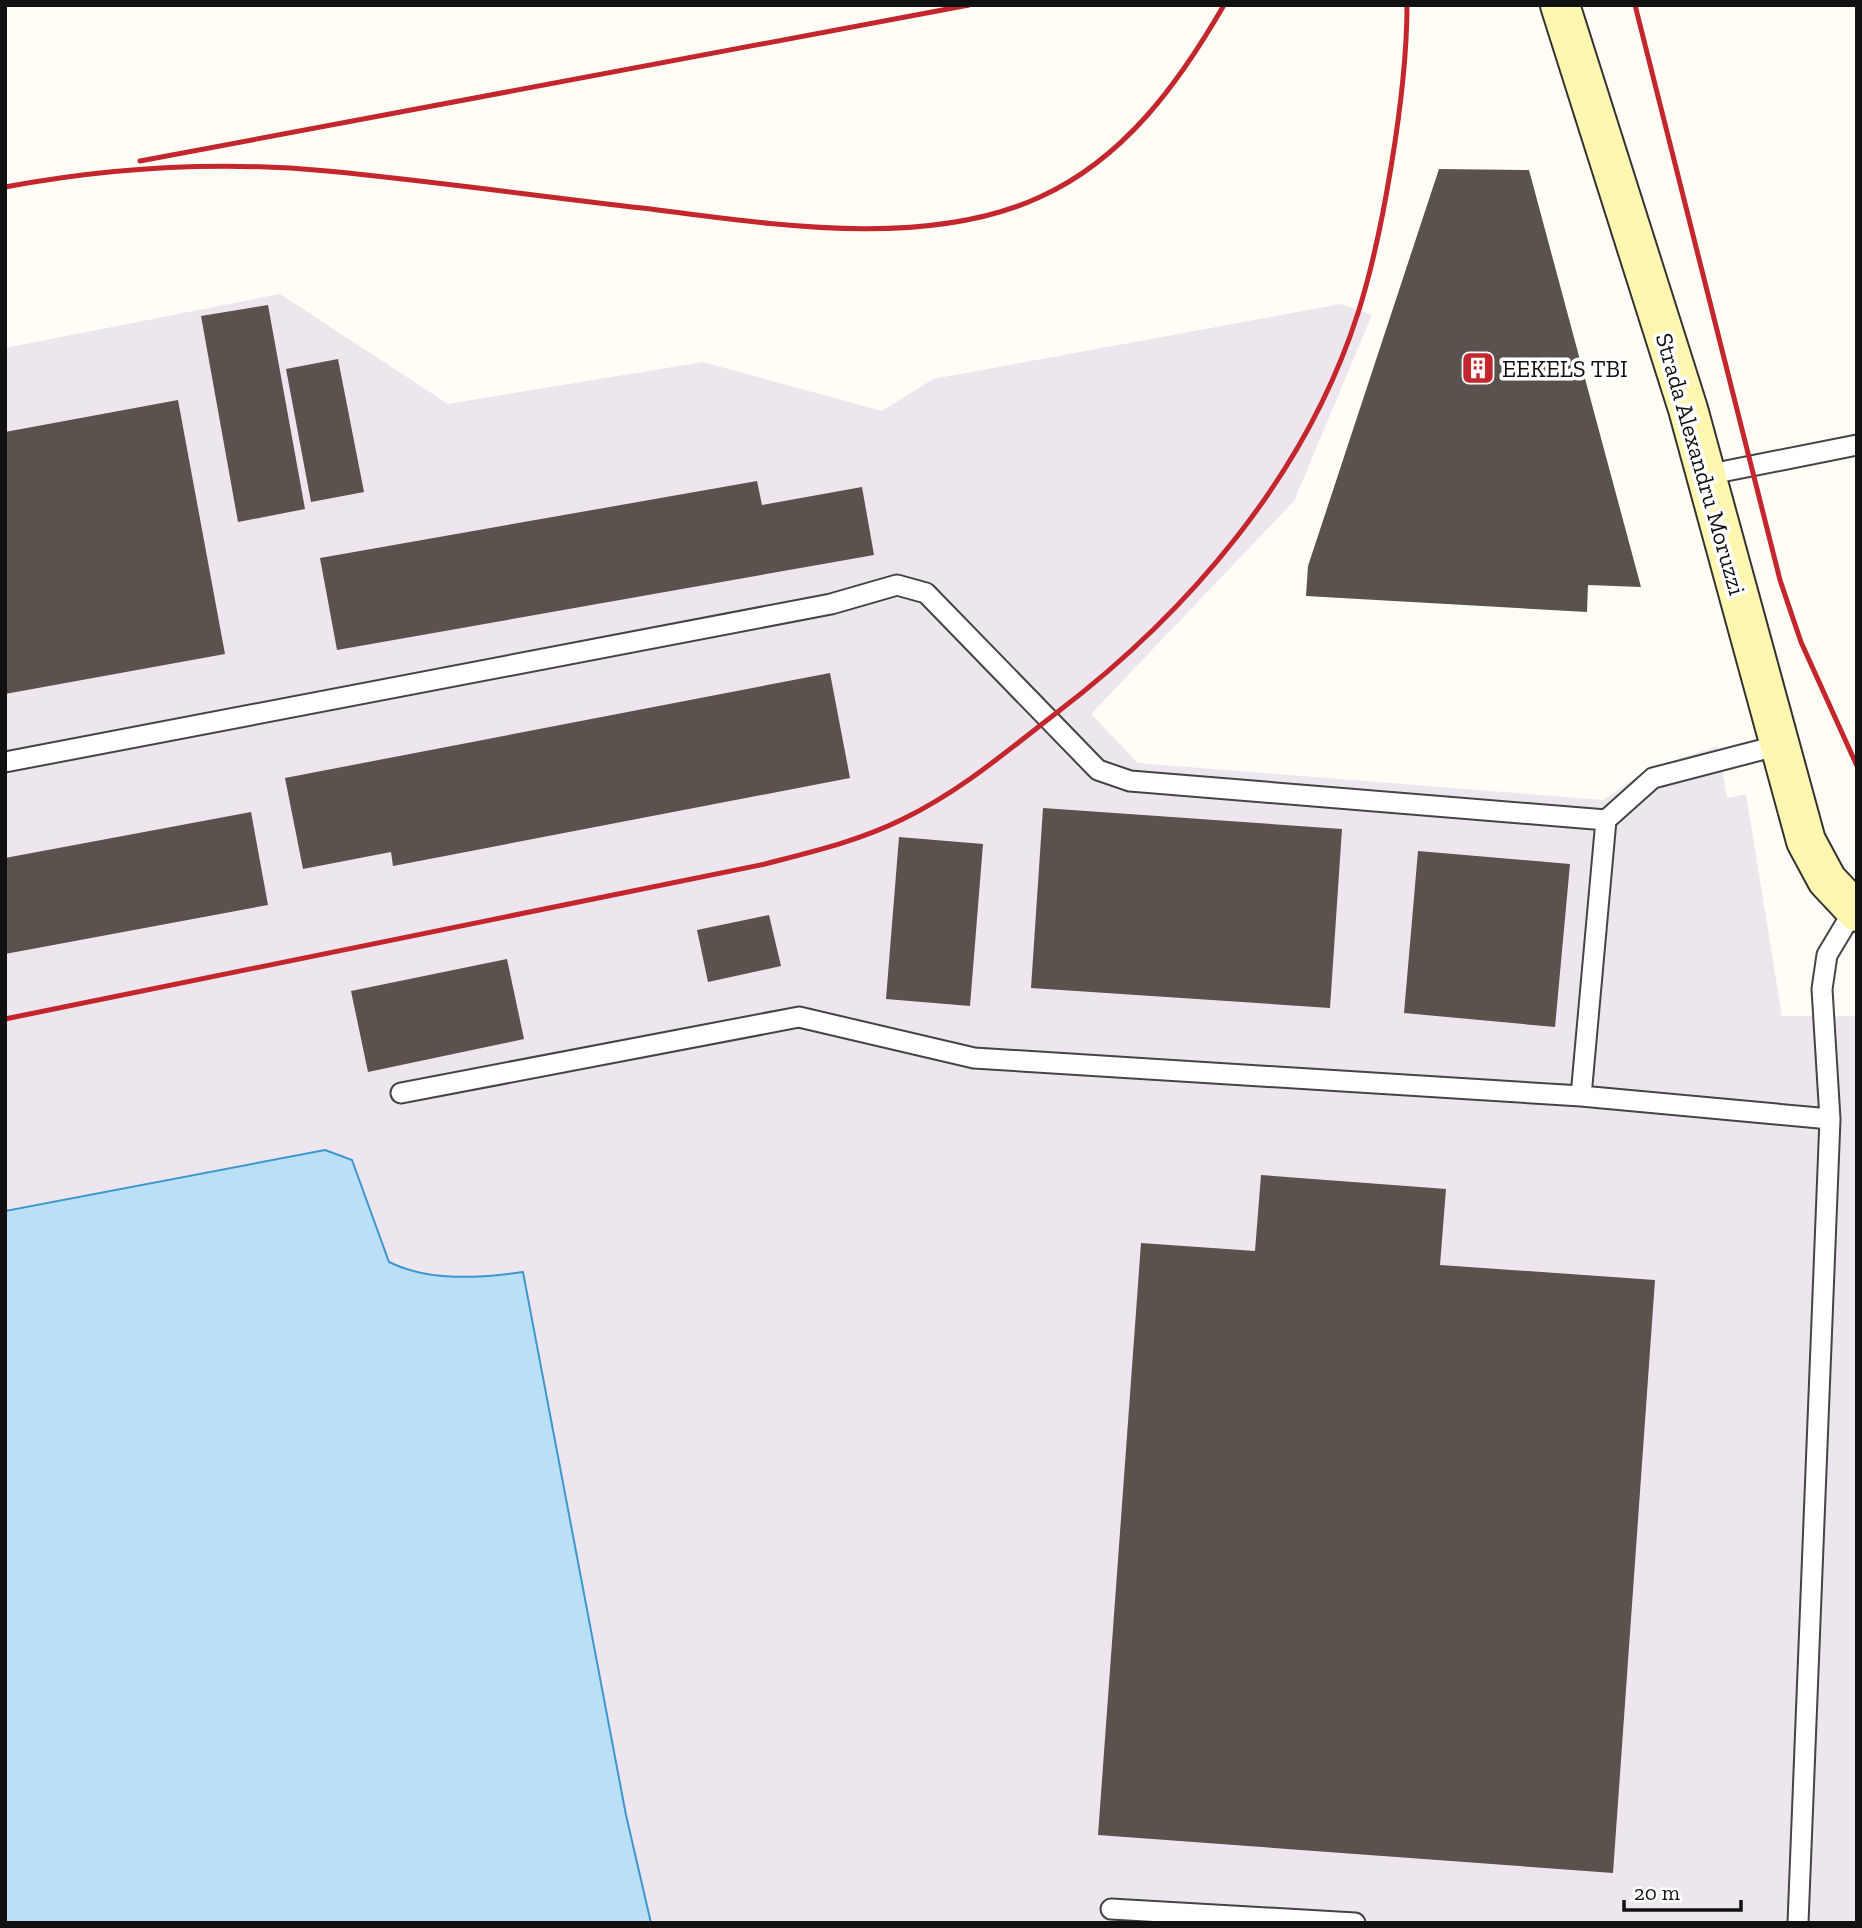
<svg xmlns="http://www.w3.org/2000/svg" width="1862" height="1928" font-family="'Zilla Slab',serif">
<rect width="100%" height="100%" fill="#fffdf5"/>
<path fill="#eee6ef" d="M 280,294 L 448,404 L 703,362 L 882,411 L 933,379 L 1341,304 L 1372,315 L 1294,501 L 1091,714 L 1138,763 L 1603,800 L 1648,769 L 1718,746 L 1727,798 L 1746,794 L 1782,1016 L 1857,1016 L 1857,1923 L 5,1923 L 5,348 Z"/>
<path fill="#b9e0f7" stroke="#3f96cf" stroke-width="2" d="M 325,1150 L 352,1160 L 389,1262 C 429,1282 479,1278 523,1272 L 626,1815 L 651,1923 L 5,1923 L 5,1211 Z"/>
<path fill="#5a524d" d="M 1439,169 L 1529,170 L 1641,587 L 1588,585 L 1587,612 L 1306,596 L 1308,566 Z
M 268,305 L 305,509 L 238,522 L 201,316 Z
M 338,359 L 364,492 L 311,502 L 286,369 Z
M 178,400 L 225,654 L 5,694 L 5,432 Z
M 757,481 L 762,505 L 862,487 L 874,555 L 337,650 L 320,558 Z
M 830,673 L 850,778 L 393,866 L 391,852 L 303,869 L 285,778 Z
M 1043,808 L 1342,829 L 1330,1008 L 1031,988 Z
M 251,812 L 268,905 L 5,954 L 5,858 Z
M 899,837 L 983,844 L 970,1006 L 886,999 Z
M 1418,851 L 1570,864 L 1555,1027 L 1404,1013 Z
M 769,915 L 781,966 L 708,982 L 697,930 Z
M 507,959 L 524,1039 L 368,1072 L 351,991 Z
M 1261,1175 L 1446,1189 L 1440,1265 L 1655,1280 L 1613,1873 L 1098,1835 L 1141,1243 L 1255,1251 Z"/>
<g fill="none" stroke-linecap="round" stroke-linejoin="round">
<defs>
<path id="lane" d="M 1706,475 L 1857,445
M 5,762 L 831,604 L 897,585 L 926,593 L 1098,770 L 1130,781 L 1606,820
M 401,1093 L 799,1017 L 974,1058 L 1581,1096 L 1606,820 L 1653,778 L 1780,745
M 1581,1096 L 1830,1119 L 1798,1923
M 1830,1119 L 1822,989 L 1827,955 L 1854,910
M 1111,1909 L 1355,1923"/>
<path id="secondary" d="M 1560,5 L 1688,409 L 1806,841 L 1827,880 L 1857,912"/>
</defs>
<use href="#lane" stroke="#444" stroke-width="23"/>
<use href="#secondary" stroke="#333" stroke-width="42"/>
<use href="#lane" stroke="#fff" stroke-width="19"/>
<use href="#secondary" stroke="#fff6b0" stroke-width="38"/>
<path stroke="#c4262e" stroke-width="5" d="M 1635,5 L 1780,580 L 1801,642 L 1857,766
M 140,161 L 969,5
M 5,187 C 111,167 220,161 327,171 C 432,181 537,196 642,208 C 765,223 923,251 1040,197 C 1124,159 1179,83 1224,5
M 5,1019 L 765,864 C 811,852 859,841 903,819 C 959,792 1006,752 1055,714 C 1188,613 1306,476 1358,313 C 1373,266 1383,216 1391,167 C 1400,113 1407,60 1407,5"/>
</g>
<defs>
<symbol id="building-square" viewBox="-11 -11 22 22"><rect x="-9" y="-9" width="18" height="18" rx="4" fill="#c4262e" stroke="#fff"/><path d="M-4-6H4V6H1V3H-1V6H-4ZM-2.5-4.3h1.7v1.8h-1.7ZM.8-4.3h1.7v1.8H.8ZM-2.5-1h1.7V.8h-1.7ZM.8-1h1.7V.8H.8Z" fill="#fff"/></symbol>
</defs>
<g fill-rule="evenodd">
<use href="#building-square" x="1459" y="349" width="38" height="38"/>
</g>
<g text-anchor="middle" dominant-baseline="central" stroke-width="7" stroke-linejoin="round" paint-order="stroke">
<g font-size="24" fill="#111" stroke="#fff" text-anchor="start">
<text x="1502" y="368">EEKELS TBI</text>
</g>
<g font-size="24" fill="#111" stroke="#fff">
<text transform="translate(1701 464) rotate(74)">Strada Alexandru Moruzzi</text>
</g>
</g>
<rect width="1862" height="1928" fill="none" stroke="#111111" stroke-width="14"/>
<path d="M1624 1900v10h117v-10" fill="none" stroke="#111111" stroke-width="3.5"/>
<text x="1634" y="1900" font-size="21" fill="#111111" stroke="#ffffff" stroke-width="5" paint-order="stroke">20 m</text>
</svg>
